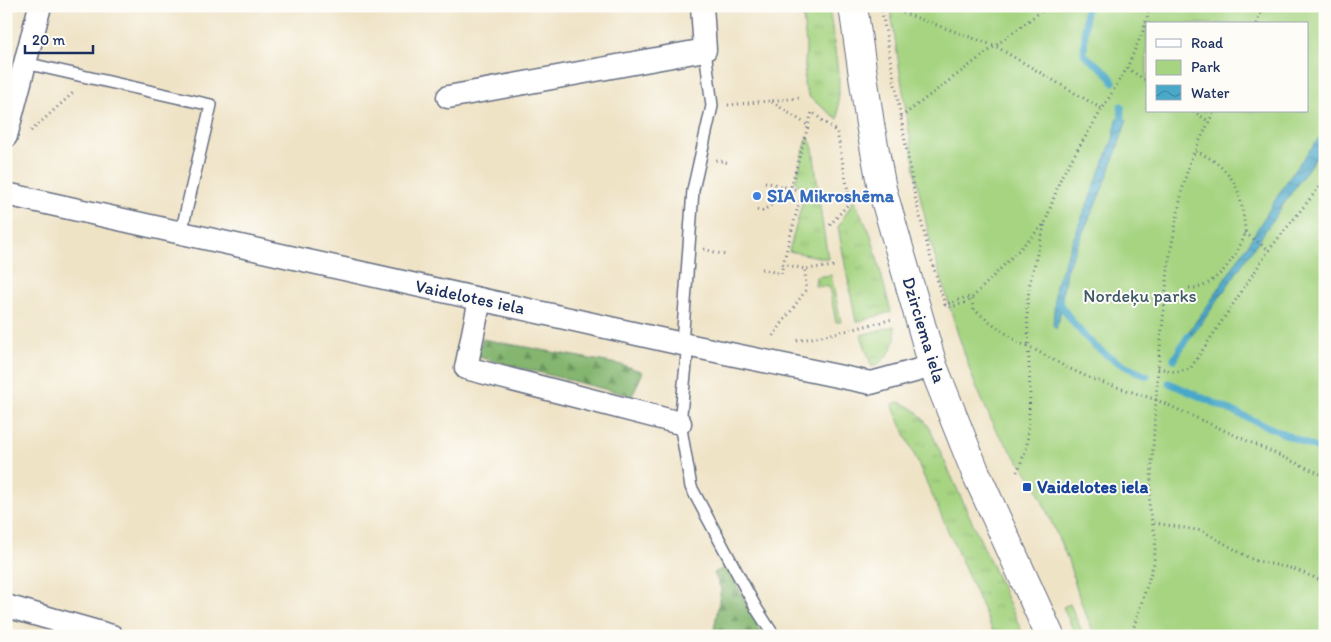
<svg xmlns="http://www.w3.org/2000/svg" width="1331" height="642" font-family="Itim,sans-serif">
<defs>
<pattern id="grass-tufts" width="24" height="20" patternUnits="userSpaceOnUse" patternTransform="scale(1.25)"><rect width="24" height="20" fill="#a6d481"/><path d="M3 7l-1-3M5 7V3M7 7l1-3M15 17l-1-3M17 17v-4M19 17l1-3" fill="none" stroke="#8eb672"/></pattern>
<pattern id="forest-firs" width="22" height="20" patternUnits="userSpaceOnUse" patternTransform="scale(1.25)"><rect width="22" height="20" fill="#84b66f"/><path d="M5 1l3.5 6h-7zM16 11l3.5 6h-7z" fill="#6b945e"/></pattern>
<pattern id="water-waves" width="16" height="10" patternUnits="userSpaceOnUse" patternTransform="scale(1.25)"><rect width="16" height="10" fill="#4aa8c9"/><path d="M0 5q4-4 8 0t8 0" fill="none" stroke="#3d89a6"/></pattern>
</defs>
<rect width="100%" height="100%" fill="#fdfcf7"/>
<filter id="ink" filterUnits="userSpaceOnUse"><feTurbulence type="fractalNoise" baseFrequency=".02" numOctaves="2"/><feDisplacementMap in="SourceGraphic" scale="10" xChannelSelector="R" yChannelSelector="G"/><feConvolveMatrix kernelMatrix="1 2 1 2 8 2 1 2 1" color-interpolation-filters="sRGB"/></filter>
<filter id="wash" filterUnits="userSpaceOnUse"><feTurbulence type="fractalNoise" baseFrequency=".0096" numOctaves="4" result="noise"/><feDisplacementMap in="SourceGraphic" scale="20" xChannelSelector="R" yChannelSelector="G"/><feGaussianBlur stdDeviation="1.12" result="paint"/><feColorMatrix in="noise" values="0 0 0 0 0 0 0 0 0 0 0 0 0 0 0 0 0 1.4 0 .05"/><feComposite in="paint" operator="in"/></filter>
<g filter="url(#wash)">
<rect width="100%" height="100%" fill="#efe3c6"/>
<path fill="url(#grass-tufts)" stroke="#608270" d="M 802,6 L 829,6 L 839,79 L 838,119 L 810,98 L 804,85 L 806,45 Z
M 808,136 L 813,148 L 818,189 L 798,185 L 795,182 Z
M 804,197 L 819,201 L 828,259 L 789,251 Z
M 854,200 L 871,235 L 891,312 L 856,322 L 838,227 Z
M 831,275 L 841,322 L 836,322 L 829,287 L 815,286 L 816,277 Z
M 894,326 C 899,343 888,360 872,367 L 861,335 Z
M 897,402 C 913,405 920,414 929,427 L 1024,636 L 995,636 L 892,405 Z
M 1070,604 L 1084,636 L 1076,636 L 1063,607 Z"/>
<path fill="url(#forest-firs)" stroke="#507266" d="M 482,339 L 623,365 L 643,372 L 632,396 L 478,357 Z
M 727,566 L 763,636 L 713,636 L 721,589 L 714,573 Z"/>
<path fill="#a6d481" stroke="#608270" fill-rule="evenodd" d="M 890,6 L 1325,6 L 1325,636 L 1095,636 L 1080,600 L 1068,560 L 1034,482 L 995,429 L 973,379 L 957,331 L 930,240 L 916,177 ZM 1147,24 L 1307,24 L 1307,111 L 1147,111 Z"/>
<path fill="url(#water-waves)" stroke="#326c94" d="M 1122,118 L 1127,120 L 1107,178 L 1066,271 L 1059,320 L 1056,329 L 1053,325 L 1056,283 L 1113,139 L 1117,119 Z
M 1325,130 L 1325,144 L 1206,317 L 1186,343 L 1183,343 L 1191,328 L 1208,305 L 1248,244 L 1292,173 Z"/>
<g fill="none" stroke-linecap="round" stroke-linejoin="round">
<path stroke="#4aa8c9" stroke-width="7" d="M 1086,6 L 1084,54 C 1093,64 1108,69 1113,82
M 1119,127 L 1122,118 L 1121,106
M 1058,300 C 1081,339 1106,360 1147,376
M 1174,359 L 1188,336
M 1169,383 L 1325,452"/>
</g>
</g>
<g filter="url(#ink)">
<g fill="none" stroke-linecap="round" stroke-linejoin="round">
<defs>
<path id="lane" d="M 25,63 L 211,105 L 181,233
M 682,344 L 693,190 L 712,106 L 705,50
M 688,345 L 680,423 L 691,487 L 756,608 L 774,636"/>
<path id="street" d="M 448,97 L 705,50 L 702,6
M 6,136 L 40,6
M 6,194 L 682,344 L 871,383 L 933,366
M 480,299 L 466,368 L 680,423
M 6,606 L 112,636"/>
<path id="secondary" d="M 853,6 L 870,124 L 882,189 L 933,366 L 975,471 L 1050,636"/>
</defs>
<use href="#lane" stroke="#656e82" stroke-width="14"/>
<use href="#street" stroke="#656e82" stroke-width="25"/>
<use href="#secondary" stroke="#656e82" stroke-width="30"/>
<path stroke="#656e82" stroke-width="3" stroke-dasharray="1 4" stroke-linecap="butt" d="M 881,6 L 915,197 L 929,252 L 945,305 L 966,297 L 971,298 L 974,310 L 1019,343 L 1030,347 L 1066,367 L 1092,379 L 1157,400 L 1325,476
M 884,6 L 995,46 L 1102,109
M 6,8 L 7,6
M 1257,24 L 1263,6
M 1127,68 L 1147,81
M 772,102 L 809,126
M 728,105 L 799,98
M 1193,111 L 1208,121
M 901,117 L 1048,6
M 31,131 L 74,92
M 716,160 L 729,163
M 765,182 L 826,197
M 802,191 L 783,264 L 805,269
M 757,210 L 762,211 L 789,194 L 812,112 L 837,132 L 850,202 L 830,225
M 1245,233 L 1269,250
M 704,249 L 725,255
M 762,269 L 781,274 L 783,264
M 1189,288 C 1204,289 1210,282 1222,272 C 1229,265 1244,242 1245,233 C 1246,229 1244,224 1244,221 C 1242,202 1239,187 1226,172 C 1217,161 1206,156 1194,150
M 945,305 L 951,307 L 968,302 L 1045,223 L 1061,177 L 1127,68 L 1143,31 L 1151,6
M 773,336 L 806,290 L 805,269 L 837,266
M 797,341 L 850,330 L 893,319
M 1158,368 L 1176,372 L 1190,369 L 1269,250 L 1325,180
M 1017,472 L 1027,447 L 1030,394 L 1027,306 L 1030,282 L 1045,223
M 1154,523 L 1203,531 L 1253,560 L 1294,569 L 1325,582
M 1131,636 L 1154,563 L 1156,538 L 1149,509 L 1158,368 L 1169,260 L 1182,191 L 1190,161 L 1214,111"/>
<use href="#lane" stroke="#fff" stroke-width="11"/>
<use href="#street" stroke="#fff" stroke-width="22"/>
<use href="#secondary" stroke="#fff" stroke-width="28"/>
</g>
</g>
<circle fill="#3f7fe0" stroke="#fdfcf7" stroke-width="2" cx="757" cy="196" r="5"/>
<rect fill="#1a4fb4" stroke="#fdfcf7" stroke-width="2" x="1022" y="482" width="10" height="10" rx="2.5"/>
<g text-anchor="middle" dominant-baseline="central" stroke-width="4" stroke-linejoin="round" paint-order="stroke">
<g font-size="18" font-weight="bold" fill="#366cbe" stroke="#fdfcf7" text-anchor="start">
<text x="767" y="196">SIA Mikroshēma</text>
</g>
<g font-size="18" fill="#3e5867" stroke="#fdfcf7">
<text x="1140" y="296">Nordeķu parks</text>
</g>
<g font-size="18" fill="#1b2f5e" stroke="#fdfcf7">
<text transform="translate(470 297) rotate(12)">Vaidelotes iela</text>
<text transform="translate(924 330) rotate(73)">Dzirciema iela</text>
</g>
<g font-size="18" font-weight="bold" fill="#164399" stroke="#fdfcf7" text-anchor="start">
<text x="1037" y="487">Vaidelotes iela</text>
</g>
</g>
<rect width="1331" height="642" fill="none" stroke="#fdfcf7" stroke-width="25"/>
<rect x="1146" y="22" width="162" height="90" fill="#fdfcf7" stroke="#a3aaba"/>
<rect x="1156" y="39" width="25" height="8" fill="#ffffff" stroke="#a3aaba"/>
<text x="1191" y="48" font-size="15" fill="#1b2f5e">Road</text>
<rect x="1156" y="60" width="25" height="15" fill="#a6d481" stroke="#a3aaba"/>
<text x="1191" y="72" font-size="15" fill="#1b2f5e">Park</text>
<rect x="1156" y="85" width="25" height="15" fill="url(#water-waves)" stroke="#a3aaba"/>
<text x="1191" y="98" font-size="15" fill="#1b2f5e">Water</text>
<path d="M25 45v8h68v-8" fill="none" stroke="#1b2f5e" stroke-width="2.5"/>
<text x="32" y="45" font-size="15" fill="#1b2f5e" stroke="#fdfcf7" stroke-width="4" paint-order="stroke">20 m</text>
</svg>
